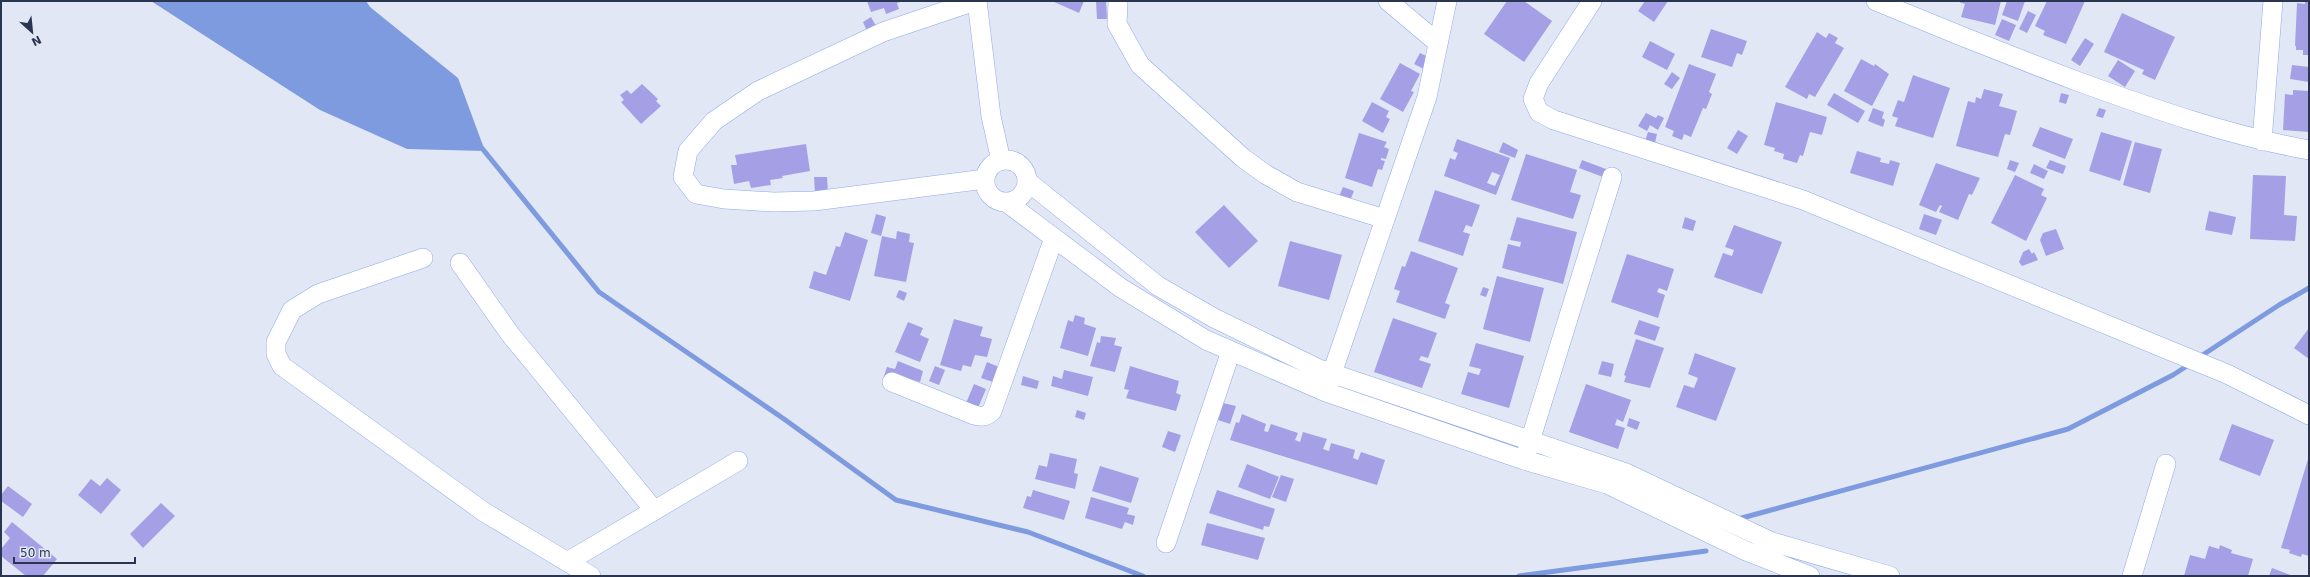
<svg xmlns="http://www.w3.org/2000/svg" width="2310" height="577" font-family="'DejaVu Sans',sans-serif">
<rect width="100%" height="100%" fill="#e1e7f5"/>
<path fill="#7f9bdf" d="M 151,1 L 366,1 L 370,7 L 458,78 L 485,151 L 407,149 L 320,110 Z"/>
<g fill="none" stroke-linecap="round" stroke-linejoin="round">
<path stroke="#7f9bdf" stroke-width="5" d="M 481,147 L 599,292 L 784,419 L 896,500 L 1028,532 L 1143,576
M 2198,358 L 2279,305 L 2309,288
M 1738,519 L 2068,429 L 2173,375 L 2190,364
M 1519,576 L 1706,551"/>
</g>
<path fill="#a5a0e6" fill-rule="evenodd" d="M 867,1 L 903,1 L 897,3 L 899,9 L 886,14 L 884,8 L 871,12 Z
M 1052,1 L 1084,1 L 1079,13 Z
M 1096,1 L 1106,1 L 1107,19 L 1097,19 Z
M 1507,1 L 1524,1 L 1552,21 L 1524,62 L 1484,34 Z
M 1645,1 L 1668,1 L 1654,22 L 1638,11 Z
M 1956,1 L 2001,1 L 1995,25 L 1961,17 L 1965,4 Z
M 2007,1 L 2025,1 L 2018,21 L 2002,15 Z
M 2047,1 L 2085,1 L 2066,44 L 2043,35 L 2045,31 L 2035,26 Z
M 2305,1 L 2309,1 L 2309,55 L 2303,55 L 2303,50 L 2296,50 L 2296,46 L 2295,46 L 2297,3 L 2305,4 Z
M 2028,11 L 2036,15 L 2027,33 L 2019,29 Z
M 2122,13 L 2175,37 L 2155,80 L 2142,74 L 2144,70 L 2104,52 Z
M 871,17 L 876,26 L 867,31 L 863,22 Z
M 2002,19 L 2016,25 L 2009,41 L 1995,35 Z
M 1711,29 L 1747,41 L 1742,55 L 1737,53 L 1732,67 L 1701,57 Z
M 1817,32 L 1826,38 L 1829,33 L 1838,38 L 1835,43 L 1844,48 L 1815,97 L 1809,94 L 1807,99 L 1785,87 Z
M 2085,38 L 2094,44 L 2080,66 L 2071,60 Z
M 1650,41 L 1675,54 L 1667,70 L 1642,57 Z
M 1420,53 L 1432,59 L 1426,70 L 1414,64 Z
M 1861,59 L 1874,66 L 1875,64 L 1889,74 L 1872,106 L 1844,91 Z
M 2118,60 L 2135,71 L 2125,87 L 2108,76 Z
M 1400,63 L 1420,74 L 1411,91 L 1414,92 L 1403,112 L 1380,99 Z
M 1689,64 L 1716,74 L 1709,92 L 1712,94 L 1706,109 L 1703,108 L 1691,137 L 1684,134 L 1682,140 L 1672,136 L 1674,131 L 1665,127 Z
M 2292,65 L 2309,67 L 2309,82 L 2290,79 Z
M 1672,72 L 1680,78 L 1672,89 L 1664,84 Z
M 1913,75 L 1950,88 L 1933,138 L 1895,126 L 1898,118 L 1892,116 L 1898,100 L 1904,102 Z
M 642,84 L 658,99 L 656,101 L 661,106 L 641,124 L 621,102 L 624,100 L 620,95 L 627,90 L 631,94 Z
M 1984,89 L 2003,94 L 1999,106 L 2017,111 L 2010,135 L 2005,134 L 1998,157 L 1956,146 L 1968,101 L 1975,103 L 1976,97 L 1981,99 Z
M 2293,90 L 2309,91 L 2309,132 L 2283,130 L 2285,94 L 2293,95 Z
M 1834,93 L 1865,111 L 1858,123 L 1827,105 Z
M 2061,93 L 2069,95 L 2066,104 L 2059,102 Z
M 1372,102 L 1389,111 L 1386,117 L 1390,119 L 1383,133 L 1362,121 Z
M 1776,102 L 1827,117 L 1822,135 L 1810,132 L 1803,156 L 1800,155 L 1797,163 L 1783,159 L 1784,154 L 1774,151 L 1775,148 L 1764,145 Z
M 1873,108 L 1884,112 L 1882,118 L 1885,120 L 1883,127 L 1868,121 Z
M 2099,108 L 2106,110 L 2103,118 L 2096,116 Z
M 1646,113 L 1656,118 L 1658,115 L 1664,118 L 1658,130 L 1650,125 L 1647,131 L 1638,126 Z
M 2040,127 L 2073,139 L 2065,159 L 2032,146 Z
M 1738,130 L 1748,136 L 1737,154 L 1727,148 Z
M 1648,132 L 1657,134 L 1655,143 L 1645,141 Z
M 2101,132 L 2132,141 L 2120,181 L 2089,171 Z
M 1359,133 L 1387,142 L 1384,147 L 1389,149 L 1386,159 L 1381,158 L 1381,160 L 1385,161 L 1382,170 L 1378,169 L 1372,187 L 1345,178 Z
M 1457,139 L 1510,158 L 1496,195 L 1444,176 L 1450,158 L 1455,160 L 1458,153 L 1453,151 ZM 1492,172 L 1500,175 L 1495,186 L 1487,183 Z
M 1503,142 L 1518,150 L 1515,158 L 1499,152 Z
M 2135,142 L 2162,149 L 2150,193 L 2123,185 Z
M 806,144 L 810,171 L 782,176 L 783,178 L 770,180 L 771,185 L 751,188 L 749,181 L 734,184 L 731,165 L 737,165 L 735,155 Z
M 1857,151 L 1881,158 L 1880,162 L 1889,164 L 1890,160 L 1900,163 L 1893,186 L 1850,173 Z
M 1526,154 L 1577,170 L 1570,192 L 1581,195 L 1573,219 L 1511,200 Z
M 1582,160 L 1606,169 L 1603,177 L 1579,168 Z
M 2010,160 L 2019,163 L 2015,172 L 2007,169 Z
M 2050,160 L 2066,166 L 2063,174 L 2046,168 Z
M 1936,163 L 1980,178 L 1972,195 L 1969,194 L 1958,220 L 1939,212 L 1942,206 L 1940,205 L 1936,212 L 1919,205 Z
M 2034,164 L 2048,171 L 2044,179 L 2030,173 Z
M 2015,175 L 2044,189 L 2041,195 L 2047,198 L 2026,241 L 1991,223 Z
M 2253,175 L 2286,176 L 2284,215 L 2297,216 L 2295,241 L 2250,239 Z
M 814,177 L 827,177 L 828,193 L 815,193 Z
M 1343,187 L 1354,191 L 1349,203 L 1338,199 Z
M 1435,190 L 1480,205 L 1472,227 L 1466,225 L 1463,232 L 1470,234 L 1463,256 L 1418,241 Z
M 1224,205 L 1258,241 L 1229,268 L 1195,232 Z
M 2209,211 L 2236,217 L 2232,235 L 2205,230 Z
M 876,214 L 886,217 L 881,236 L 871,233 Z
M 1924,214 L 1942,220 L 1936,235 L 1919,229 Z
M 1517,217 L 1577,232 L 1563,284 L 1502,268 L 1508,244 L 1520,247 L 1521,242 L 1510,240 Z
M 1685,217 L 1696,221 L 1693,231 L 1682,228 Z
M 1734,225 L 1782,242 L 1762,294 L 1714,277 L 1723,253 L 1732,256 L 1734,250 L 1725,247 Z
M 2056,229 L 2064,249 L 2046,256 L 2040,240 L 2043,233 Z
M 897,231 L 910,234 L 909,242 L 914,243 L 906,282 L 874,276 L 882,236 L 896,239 Z
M 845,232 L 868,240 L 850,301 L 809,288 L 814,271 L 826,275 L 836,246 L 840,247 Z
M 1290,241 L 1342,255 L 1329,300 L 1278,286 Z
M 2029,249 L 2032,254 L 2034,252 L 2038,260 L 2022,266 L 2019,262 L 2023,252 Z
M 1411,251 L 1458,268 L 1445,303 L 1450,305 L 1445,319 L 1396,302 L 1400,291 L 1394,289 L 1402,266 L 1405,267 Z
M 1627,254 L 1674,269 L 1667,291 L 1659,288 L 1657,292 L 1665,295 L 1658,318 L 1611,302 Z
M 1497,276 L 1544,288 L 1530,342 L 1483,329 Z
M 1483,287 L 1489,289 L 1486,297 L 1480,295 Z
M 899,290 L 907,293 L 904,301 L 896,297 Z
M 1075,315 L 1085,318 L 1084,324 L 1096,328 L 1088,356 L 1060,348 L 1068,320 L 1073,322 Z
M 1393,318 L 1437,333 L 1428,358 L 1421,356 L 1419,360 L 1431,364 L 1422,388 L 1374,372 Z
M 954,319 L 983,327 L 980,336 L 992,339 L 987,357 L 975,355 L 971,367 L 963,365 L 961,371 L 940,365 Z
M 1639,320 L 1660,327 L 1655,341 L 1634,334 Z
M 908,322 L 923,328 L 920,335 L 929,339 L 920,362 L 895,352 Z
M 2309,328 L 2309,359 L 2294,348 Z
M 1101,336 L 1116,338 L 1114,345 L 1122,347 L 1115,372 L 1090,366 L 1097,342 L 1100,343 Z
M 1636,339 L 1664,348 L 1650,388 L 1624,382 L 1626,376 L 1624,375 Z
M 1476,343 L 1524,356 L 1509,408 L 1461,394 L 1468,372 L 1479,375 L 1481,369 L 1469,366 Z
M 1695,353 L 1736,368 L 1716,421 L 1676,407 L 1684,385 L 1694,388 L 1698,378 L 1688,374 Z
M 898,361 L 923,371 L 920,382 L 895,375 L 894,379 L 884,376 L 887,367 L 895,369 Z
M 1602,361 L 1614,364 L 1611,377 L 1598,374 Z
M 987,362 L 999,367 L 993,382 L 981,378 Z
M 935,366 L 945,370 L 939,385 L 929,381 Z
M 1130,366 L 1179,381 L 1176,393 L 1181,395 L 1176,411 L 1126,398 L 1129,390 L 1124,389 Z
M 1064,370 L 1093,377 L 1088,396 L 1051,386 L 1053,376 L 1062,379 Z
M 1023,376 L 1039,381 L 1037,389 L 1021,385 Z
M 974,384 L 986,389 L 976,413 L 964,408 Z
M 1586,384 L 1631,400 L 1623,422 L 1617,419 L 1615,425 L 1625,428 L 1618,449 L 1569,432 Z
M 1223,403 L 1236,406 L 1230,424 L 1218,420 Z
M 1077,410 L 1086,413 L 1084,420 L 1075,417 Z
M 1242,414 L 1266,424 L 1264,431 L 1268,432 L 1271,424 L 1298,433 L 1295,440 L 1300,442 L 1303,432 L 1327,439 L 1323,449 L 1329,451 L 1331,443 L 1355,450 L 1353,458 L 1358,460 L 1361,452 L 1385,460 L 1377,485 L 1230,440 L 1236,422 L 1239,423 Z
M 1629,418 L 1640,422 L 1637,430 L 1627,426 Z
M 2232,424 L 2274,440 L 2260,476 L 2219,460 Z
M 1168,431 L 1181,435 L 1175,452 L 1162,447 Z
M 1050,453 L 1077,459 L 1074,473 L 1078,474 L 1075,489 L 1035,479 L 1039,465 L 1047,467 Z
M 2309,456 L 2309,556 L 2302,554 L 2301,557 L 2289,553 L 2290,550 L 2281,548 Z
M 1247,464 L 1279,477 L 1270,499 L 1238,487 Z
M 1100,466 L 1139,478 L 1131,503 L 1092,491 Z
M 1281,475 L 1294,479 L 1286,502 L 1272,497 Z
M 107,478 L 121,490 L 101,514 L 78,495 L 91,479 L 100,486 Z
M 8,486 L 32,504 L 23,517 L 1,501 L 1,495 Z
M 1033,490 L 1070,501 L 1064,520 L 1023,508 L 1027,496 L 1031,497 Z
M 1217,490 L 1275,509 L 1269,527 L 1264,526 L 1263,530 L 1209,513 Z
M 1091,497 L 1129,508 L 1127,514 L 1135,516 L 1133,525 L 1125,522 L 1122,529 L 1085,518 Z
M 161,503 L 175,516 L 143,548 L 130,534 Z
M 12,522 L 57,559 L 43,576 L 26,576 L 1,556 L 1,549 L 10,538 L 4,532 Z
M 1207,523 L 1265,538 L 1258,560 L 1201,545 Z
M 2220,545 L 2232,550 L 2231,553 L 2253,559 L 2248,576 L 2184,576 L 2190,555 L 2205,559 L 2209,546 L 2219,549 Z
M 2272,568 L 2293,576 L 2269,576 Z"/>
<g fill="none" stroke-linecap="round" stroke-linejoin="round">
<defs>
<path id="minor" d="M 975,1 L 883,32 L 758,91 L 714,121 L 688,151 L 683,177 L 696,194 L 724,199 L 774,202 L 814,201 L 985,179
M 977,1 L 991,116 L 1001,161
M 1118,1 L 1117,24 L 1140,65 L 1243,158 L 1265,174 L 1297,192 L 1385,219
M 1388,1 L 1438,43
M 1592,1 L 1539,83 L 1533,99 L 1539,112 L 1554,120 L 1803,200 L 2227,374 L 2309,415
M 1876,1 C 1945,30 2013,57 2082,83 C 2157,110 2231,136 2309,150
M 2262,141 L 2273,1
M985 181a21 21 0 1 1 42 0a21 21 0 1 1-42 0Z
M 1027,181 L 1158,286 L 1214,318 L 1319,369 L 1626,473 L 1772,542 L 1890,576
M 1006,202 L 1121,288 L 1206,340 L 1326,392 L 1524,460 L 1607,484 L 1746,551 L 1810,576
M 423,258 L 318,294 L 292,310 L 276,342 L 276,354 L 282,366 L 484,512 L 591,576
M 460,263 L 510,334 L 654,510
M 892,382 L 974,415 C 982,417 986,417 992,411 L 1054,238
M 1328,385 L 1427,97 L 1447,1
M 1527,451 L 1612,177
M 1166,543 L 1231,351
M 567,562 L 738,461
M 2132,576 L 2166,464"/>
</defs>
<use href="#minor" stroke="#8faaec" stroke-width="20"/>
<use href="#minor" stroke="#fff" stroke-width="19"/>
</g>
<rect width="2310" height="577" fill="none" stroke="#2a3550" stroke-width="4"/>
<g transform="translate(32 32) rotate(153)" stroke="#e1e7f5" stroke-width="3" paint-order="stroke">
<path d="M0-3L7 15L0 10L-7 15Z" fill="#2a3550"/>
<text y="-6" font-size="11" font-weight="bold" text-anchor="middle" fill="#2a3550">N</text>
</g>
<path d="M14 557v6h121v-6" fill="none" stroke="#2a3550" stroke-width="2"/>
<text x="20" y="557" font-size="12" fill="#2a3550" stroke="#e1e7f5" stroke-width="3" paint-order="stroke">50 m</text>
</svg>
